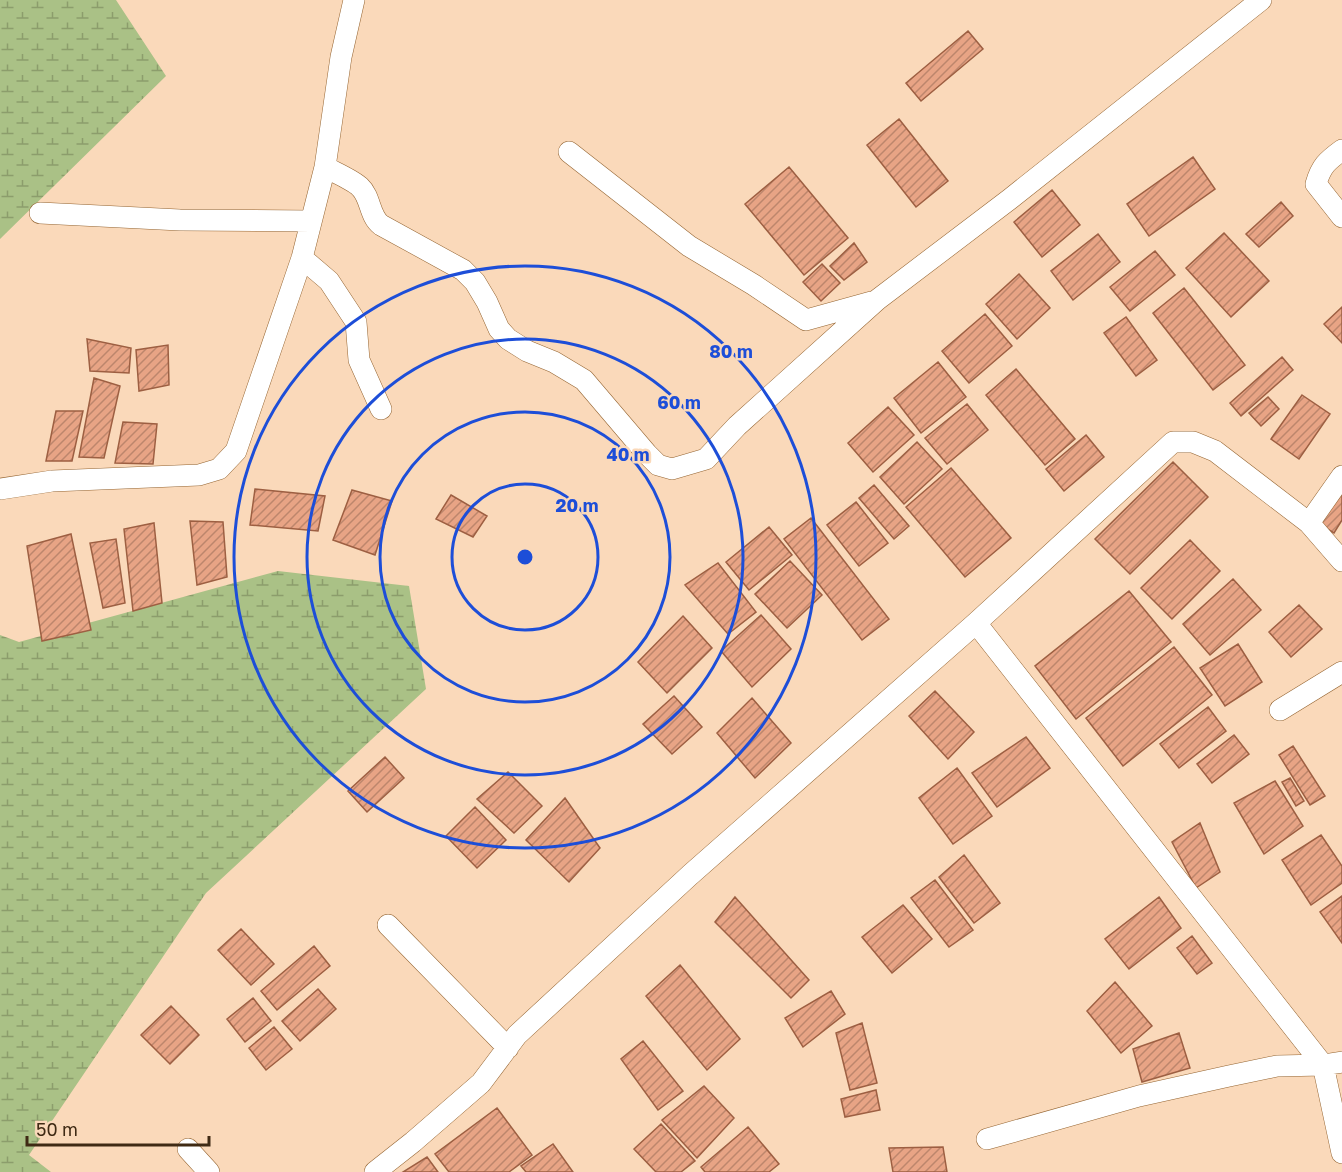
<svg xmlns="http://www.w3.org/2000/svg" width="1342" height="1172" font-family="'Golos Text',sans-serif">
<defs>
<pattern id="wetland-marsh" width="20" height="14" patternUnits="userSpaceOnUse" patternTransform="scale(1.5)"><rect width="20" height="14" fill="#aac186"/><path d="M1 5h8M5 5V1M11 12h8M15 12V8" fill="none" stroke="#8c9d6c"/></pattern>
<pattern id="building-hatch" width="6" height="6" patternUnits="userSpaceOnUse" patternTransform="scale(1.5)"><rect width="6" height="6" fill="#e8a485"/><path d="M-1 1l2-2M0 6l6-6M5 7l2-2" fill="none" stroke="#bd866c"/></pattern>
</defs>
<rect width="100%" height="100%" fill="#fad9ba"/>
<path fill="url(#wetland-marsh)" d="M 0,0 L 116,0 L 166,76 L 0,239 Z
M 278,571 L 409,586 L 426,689 L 206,893 L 29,1155 L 51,1172 L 0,1172 L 0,635 L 19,642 Z"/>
<path fill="url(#building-hatch)" stroke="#9d5f42" stroke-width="1.5" d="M 968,31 L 983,49 L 921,101 L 906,83 Z
M 899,119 L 948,181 L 916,207 L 867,145 Z
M 1193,157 L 1215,189 L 1149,236 L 1127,204 Z
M 789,167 L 848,238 L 804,275 L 745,204 Z
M 1052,190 L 1080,225 L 1042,257 L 1014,222 Z
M 1281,202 L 1293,216 L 1259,247 L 1246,234 Z
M 1224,233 L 1269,281 L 1231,317 L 1186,268 Z
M 1098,234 L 1120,262 L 1073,300 L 1051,271 Z
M 854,243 L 867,262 L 844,280 L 830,266 Z
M 1155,251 L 1175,275 L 1130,311 L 1110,287 Z
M 822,264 L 840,283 L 821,301 L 803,282 Z
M 1019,274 L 1050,308 L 1017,339 L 986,304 Z
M 1184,288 L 1245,365 L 1213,390 L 1153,313 Z
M 1342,307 L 1342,343 L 1324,324 Z
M 985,314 L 1012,346 L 969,383 L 942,351 Z
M 1126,317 L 1157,360 L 1136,376 L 1104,333 Z
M 87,339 L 131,348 L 129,373 L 90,371 Z
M 168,345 L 169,385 L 139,391 L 136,350 Z
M 1282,357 L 1293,370 L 1241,416 L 1230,403 Z
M 938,362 L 966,397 L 921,433 L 894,398 Z
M 1016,369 L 1075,439 L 1045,465 L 986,395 Z
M 94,378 L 120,386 L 104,458 L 79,457 Z
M 1302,395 L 1330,414 L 1299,459 L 1271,439 Z
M 1268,397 L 1279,409 L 1261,426 L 1249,413 Z
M 967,404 L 988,430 L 947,464 L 925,438 Z
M 888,407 L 914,435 L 873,472 L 848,443 Z
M 56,411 L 83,411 L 72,461 L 46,461 Z
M 123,422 L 157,424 L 153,464 L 115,463 Z
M 1086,435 L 1104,457 L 1064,491 L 1046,469 Z
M 917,442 L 942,469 L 904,504 L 880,477 Z
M 1173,462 L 1208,497 L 1130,574 L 1095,539 Z
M 951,468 L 1011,538 L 965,577 L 906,507 Z
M 874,485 L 909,526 L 894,539 L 859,498 Z
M 255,489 L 325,496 L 318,531 L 250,525 Z
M 1342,489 L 1342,520 L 1334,533 L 1319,524 Z
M 352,490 L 392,501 L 375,555 L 333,540 Z
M 451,495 L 487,516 L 473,537 L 436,519 Z
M 856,502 L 888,543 L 859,566 L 827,525 Z
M 811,518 L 889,619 L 862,640 L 784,539 Z
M 190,521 L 223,522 L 227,577 L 197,585 Z
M 154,523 L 162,603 L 133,611 L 124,529 Z
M 769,527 L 792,555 L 749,590 L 726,562 Z
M 71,534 L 91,630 L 42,641 L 27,546 Z
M 116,539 L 125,603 L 103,608 L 90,543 Z
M 1190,540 L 1220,571 L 1172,619 L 1141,588 Z
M 790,561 L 822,595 L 787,628 L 755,594 Z
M 718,563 L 756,612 L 728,634 L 685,585 Z
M 1233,579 L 1261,610 L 1210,655 L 1183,624 Z
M 1129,591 L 1171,642 L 1076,719 L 1035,666 Z
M 1299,605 L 1322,629 L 1291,657 L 1269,632 Z
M 761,615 L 791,649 L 752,687 L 721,651 Z
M 683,616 L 712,648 L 667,693 L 638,662 Z
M 1238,644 L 1262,682 L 1225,706 L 1200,668 Z
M 1174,647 L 1212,695 L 1123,766 L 1086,718 Z
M 935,691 L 974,732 L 948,759 L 909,716 Z
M 674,696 L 702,727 L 672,754 L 643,724 Z
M 752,698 L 791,743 L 755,778 L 717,733 Z
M 1208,707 L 1226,731 L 1179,768 L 1160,744 Z
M 1234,735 L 1249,754 L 1212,783 L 1197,764 Z
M 1026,737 L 1050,768 L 997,807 L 972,773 Z
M 1293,746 L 1325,796 L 1310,805 L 1279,755 Z
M 385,757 L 404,778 L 367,812 L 348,791 Z
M 957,768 L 992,816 L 953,844 L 919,798 Z
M 508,772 L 542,806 L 514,833 L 477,799 Z
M 1290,778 L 1304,801 L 1296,806 L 1282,782 Z
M 1275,781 L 1303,826 L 1264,854 L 1234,803 Z
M 565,798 L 600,848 L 569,882 L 526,840 Z
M 475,807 L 506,840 L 477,868 L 446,836 Z
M 1200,823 L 1220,872 L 1196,888 L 1172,842 Z
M 1321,835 L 1342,866 L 1342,883 L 1311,905 L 1282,860 Z
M 964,855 L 1000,903 L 974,923 L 939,877 Z
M 935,880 L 973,930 L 949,947 L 911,898 Z
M 1342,896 L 1342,943 L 1320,912 Z
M 735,897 L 809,980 L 791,998 L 715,922 Z
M 1159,897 L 1181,928 L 1129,969 L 1105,939 Z
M 903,905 L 932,939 L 892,973 L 862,937 Z
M 241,929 L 274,964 L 251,985 L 218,950 Z
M 1192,936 L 1212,963 L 1197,974 L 1177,948 Z
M 314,946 L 330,966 L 277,1010 L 261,991 Z
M 680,965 L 740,1039 L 707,1070 L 646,996 Z
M 1115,982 L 1152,1026 L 1121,1053 L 1087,1011 Z
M 318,989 L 336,1009 L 300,1041 L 282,1021 Z
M 831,991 L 845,1014 L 803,1047 L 785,1018 Z
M 253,998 L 271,1021 L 245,1042 L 227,1019 Z
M 171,1006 L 199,1035 L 170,1064 L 141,1035 Z
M 862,1023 L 877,1083 L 850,1090 L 836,1033 Z
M 274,1027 L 292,1049 L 266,1070 L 249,1048 Z
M 1179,1033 L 1190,1068 L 1142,1082 L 1133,1049 Z
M 643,1041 L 683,1091 L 658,1110 L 621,1059 Z
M 704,1086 L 734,1118 L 697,1158 L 662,1120 Z
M 876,1090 L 880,1110 L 845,1117 L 841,1099 Z
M 497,1108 L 532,1155 L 509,1172 L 449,1172 L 435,1154 Z
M 661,1124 L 695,1161 L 681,1172 L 656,1172 L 634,1149 Z
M 748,1127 L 779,1164 L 769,1172 L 705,1172 L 701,1167 Z
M 553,1144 L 573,1172 L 526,1172 L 521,1166 Z
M 943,1147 L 947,1172 L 893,1172 L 889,1148 Z
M 427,1157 L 438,1172 L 403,1172 Z"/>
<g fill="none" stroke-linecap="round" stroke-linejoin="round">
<defs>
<path id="minor" d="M 1342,150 C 1327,161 1321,166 1316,184 L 1342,217
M 569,152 L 689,246 L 754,285 L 806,320 L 871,302
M 325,167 C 334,172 353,180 360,187 C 371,197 369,216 381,225 L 463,270 L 475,282 L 487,302 L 499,329 L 508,339 L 527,351 L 554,362 L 584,380 L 647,454 L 658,465 L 672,469 L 706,459 L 737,426 L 877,300 L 1010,199 L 1261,0
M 40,213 L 180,220 L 311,221
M 302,258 L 329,281 L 356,322 L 359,360 L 381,409
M 0,489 L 52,481 L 199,475 L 219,469 L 236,451 L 302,258 L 325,167 L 341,57 L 354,0
M 1309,523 L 1342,476
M 976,623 L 1323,1065 L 1342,1153
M 1280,710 L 1342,672
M 388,925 L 508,1048
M 987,1139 L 1139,1096 L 1229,1076 L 1277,1066 L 1323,1065 L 1342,1062
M 188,1149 L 209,1172
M 375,1172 L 413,1142 L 481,1083 L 517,1035 L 690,875 L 976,623 L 1173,442 L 1193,442 L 1215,451 L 1309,523 L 1342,561"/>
</defs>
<use href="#minor" stroke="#956532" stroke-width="22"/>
<use href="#minor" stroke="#fff" stroke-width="21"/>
</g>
<g fill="none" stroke="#1d4ed8" stroke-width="3">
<circle cx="525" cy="557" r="73"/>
<circle cx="525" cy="557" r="145"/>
<circle cx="525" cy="557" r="218"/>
<circle cx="525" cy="557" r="291"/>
</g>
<circle cx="525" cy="557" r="9" fill="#1d4ed8" stroke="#fad9ba" stroke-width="3"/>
<g font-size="18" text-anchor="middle" font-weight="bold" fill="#1d4ed8" stroke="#fad9ba" stroke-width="5" stroke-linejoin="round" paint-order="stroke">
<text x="731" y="358">80 m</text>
<text x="679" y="409">60 m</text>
<text x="628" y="461">40 m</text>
<text x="577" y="512">20 m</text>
</g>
<path d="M27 1136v9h182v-9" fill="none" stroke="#3f2a14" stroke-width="3"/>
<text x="36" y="1136" font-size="18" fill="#3f2a14" stroke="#fad9ba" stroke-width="4.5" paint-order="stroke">50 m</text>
</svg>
